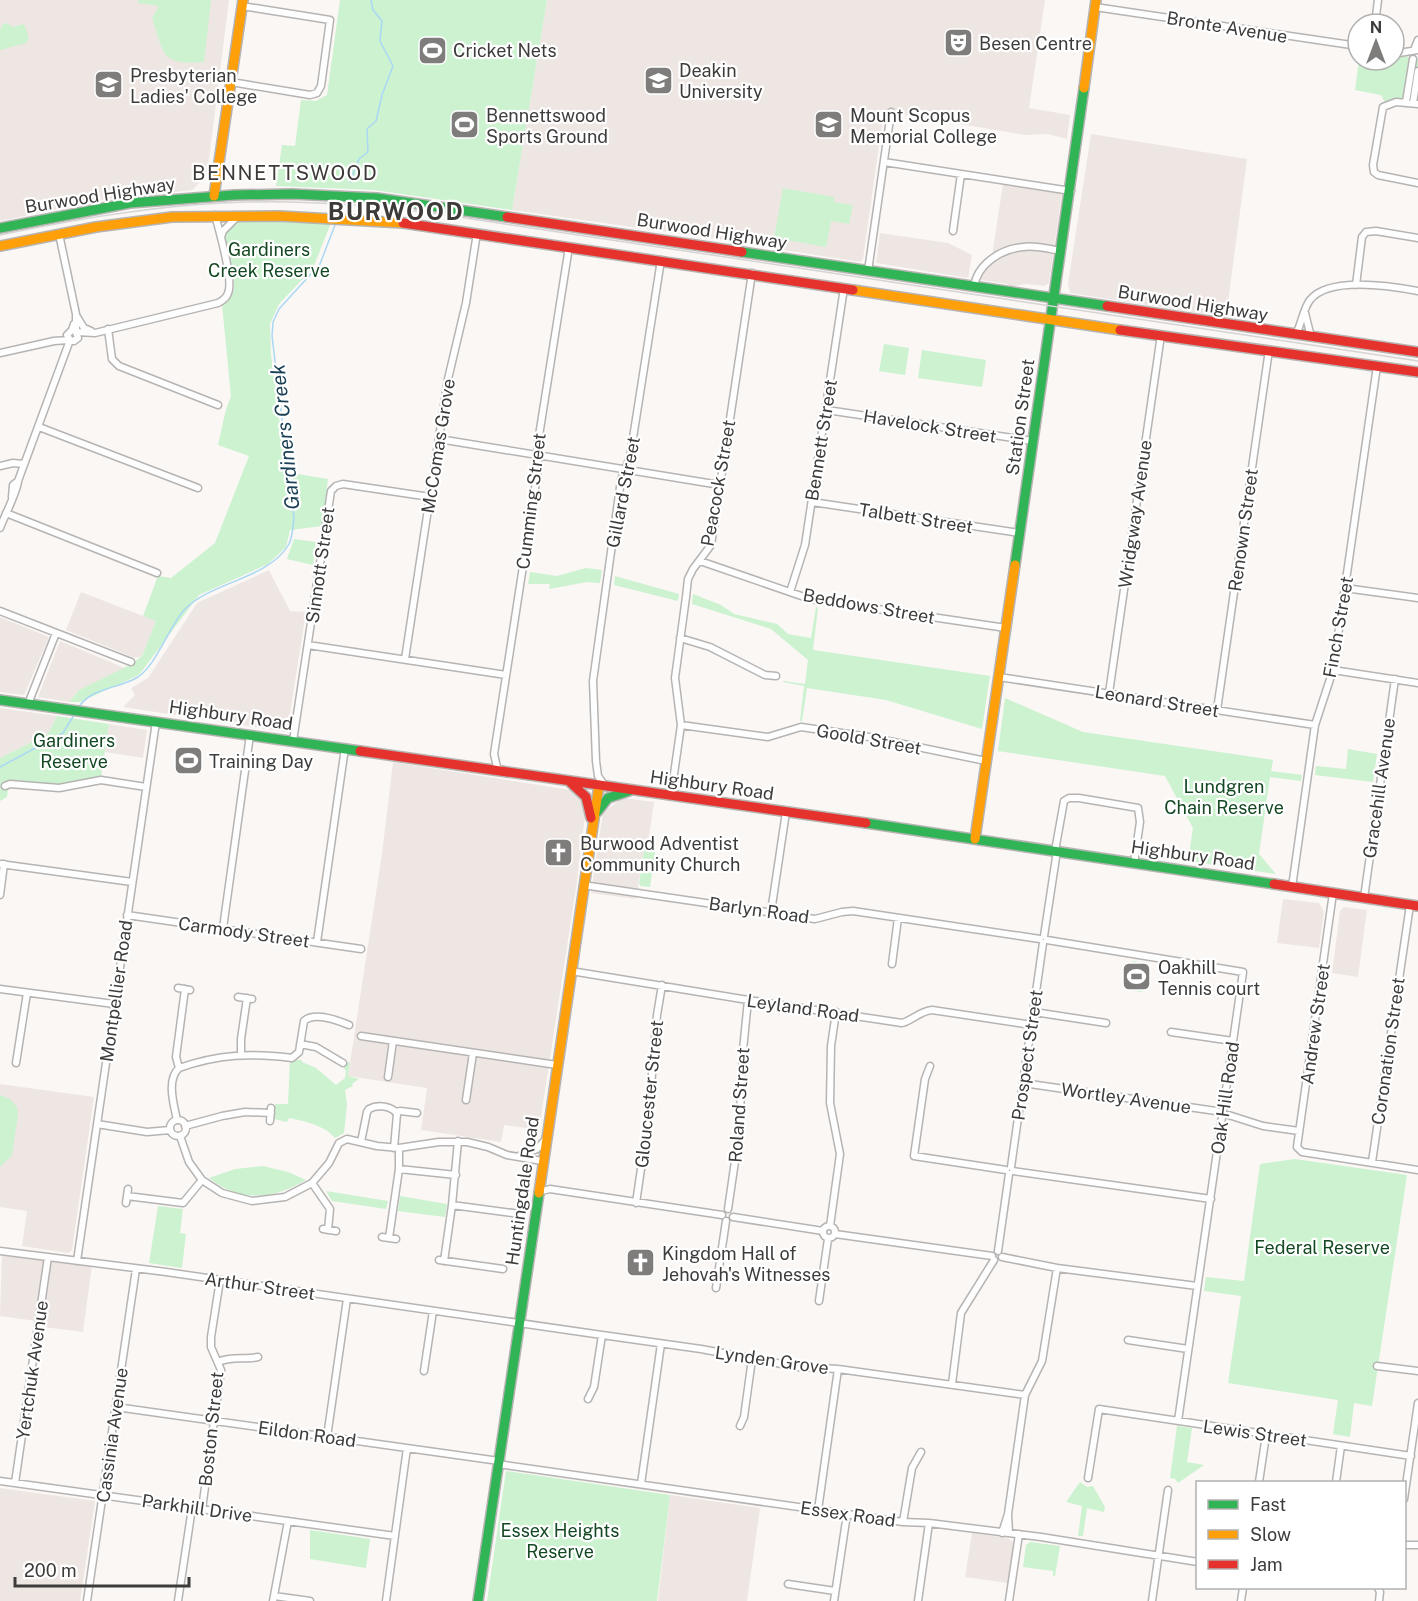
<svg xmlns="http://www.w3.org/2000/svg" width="1418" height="1601" font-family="'Public Sans',sans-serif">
<rect width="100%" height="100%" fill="#faf7f5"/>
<path fill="#eee6e2" d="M 0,0 L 229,0 L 207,175 L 192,190 L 98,201 L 0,221 Z
M 547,0 L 1045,0 L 1029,108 L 1070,115 L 1067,139 L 1048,134 L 1025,135 L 894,113 L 883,117 L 863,259 L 860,262 L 766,247 L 766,242 L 761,242 L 760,247 L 756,247 L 753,244 L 512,210 Z
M 1091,134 L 1247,159 L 1226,317 L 1070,293 L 1068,284 Z
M 1003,184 L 1062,193 L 1049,283 L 1045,286 L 1025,284 L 1010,287 L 1008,284 L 981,280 L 980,277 L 991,263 Z
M 880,233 L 948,243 L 972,255 L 968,278 L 876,263 Z
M 269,570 L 290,611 L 306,612 L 287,732 L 123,707 L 135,695 L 131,688 L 148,678 L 197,603 Z
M 81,592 L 156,621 L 142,656 L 135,658 L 66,630 Z
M 0,617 L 49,637 L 24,695 L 0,692 Z
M 60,641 L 125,668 L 79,690 L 69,702 L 38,697 Z
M 0,708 L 57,716 L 48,734 L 0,758 Z
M 109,724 L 147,730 L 143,758 L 105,752 Z
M 393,762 L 570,790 L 576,793 L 585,805 L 585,816 L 577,881 L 539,1130 L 504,1125 L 501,1142 L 421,1130 L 427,1088 L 348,1076 L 382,854 Z
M 623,798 L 654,802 L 648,844 L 645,844 L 636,899 L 591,893 L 603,812 Z
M 1283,899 L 1319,903 L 1324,911 L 1319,948 L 1277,943 Z
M 1344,907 L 1367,910 L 1358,977 L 1332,973 L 1340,911 Z
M 0,1084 L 94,1097 L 72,1250 L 69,1253 L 22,1246 L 27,1211 L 0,1207 Z
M 2,1255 L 92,1265 L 83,1332 L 36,1326 L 36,1321 L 0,1316 Z
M 0,1488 L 95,1501 L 80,1601 L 0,1601 Z
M 670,1495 L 760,1508 L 747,1601 L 658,1601 Z
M 972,1533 L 1007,1538 L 1012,1541 L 1015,1548 L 1008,1583 L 965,1577 Z"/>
<path fill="#ccf2d0" d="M 138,0 L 211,0 L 204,62 C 160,66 164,53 152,18 L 159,6 L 138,3 Z
M 340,0 L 547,0 L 512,210 L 374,190 L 276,186 L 282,145 L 295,146 L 301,100 L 316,101 L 327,95 Z
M 6,23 L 13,27 L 24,24 L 29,38 L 26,43 L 0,50 L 0,30 L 3,24 Z
M 1394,55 L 1418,58 L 1418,104 L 1386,104 L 1381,95 L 1355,90 L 1359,60 L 1394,60 Z
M 783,188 L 834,197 L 834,202 L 853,205 L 849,224 L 831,221 L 826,247 L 774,238 Z
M 240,221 L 331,223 L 313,268 L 279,304 L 270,324 L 271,355 L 286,472 L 328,479 L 322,526 L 290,530 L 286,547 L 268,564 L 199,595 L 139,675 L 80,702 L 69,702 L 79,690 L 130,665 L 142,656 L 156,621 L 143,616 L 158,576 L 171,578 L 215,543 L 249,456 L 218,445 C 222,430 224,411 231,397 L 222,304 L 234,291 L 234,278 L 224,234 Z
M 884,344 L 909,348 L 905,375 L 879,371 Z
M 922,350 L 986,360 L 982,387 L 918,378 Z
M 294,539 L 316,542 L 313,565 L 287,559 Z
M 586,568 L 602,570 L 600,583 L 587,582 L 549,589 L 550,584 L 528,584 L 530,572 L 557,576 Z
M 615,576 L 679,594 L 678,601 L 614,585 Z
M 693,594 L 721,605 L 734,614 L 777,624 L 788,634 L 811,638 L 816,607 L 818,608 L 813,650 L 990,676 L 982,729 L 886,700 L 807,688 L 802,721 L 800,721 L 804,686 L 783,682 L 784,681 L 805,684 L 808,660 L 771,629 L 692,604 Z
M 1005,698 L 1083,732 L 1273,760 L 1271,771 L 1302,775 L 1301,781 L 1270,777 L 1259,854 L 1276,874 L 1188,861 L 1193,828 L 1165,776 L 998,751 Z
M 57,716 L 109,724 L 101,777 L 64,786 L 9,782 L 7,797 L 0,801 L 0,758 L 48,734 Z
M 1348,749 L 1377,754 L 1373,782 L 1315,775 L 1316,766 L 1346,769 Z
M 645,845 L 656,846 L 650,887 L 641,886 L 639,884 Z
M 1132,961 L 1146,963 L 1142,992 L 1127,990 Z
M 290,1060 L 302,1060 L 302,1062 L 316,1068 L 336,1085 L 345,1078 L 346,1071 L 343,1067 L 350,1061 L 348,1076 L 359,1079 L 352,1084 L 353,1086 L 345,1090 L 347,1104 L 344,1133 L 335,1138 C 324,1125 304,1121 289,1118 L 287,1122 L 274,1119 L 275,1104 L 288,1104 Z
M 0,1095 L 10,1099 L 17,1107 L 18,1115 L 12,1155 L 0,1167 Z
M 1295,1159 L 1407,1175 L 1372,1406 L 1354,1403 L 1350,1437 L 1333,1434 L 1338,1400 L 1228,1383 L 1241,1296 L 1204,1291 L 1206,1277 L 1244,1281 L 1260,1164 Z
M 263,1166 L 288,1172 L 306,1180 C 274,1199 240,1203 209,1178 L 235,1169 Z
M 326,1191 L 388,1201 L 386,1209 L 332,1201 Z
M 400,1196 L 447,1204 L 445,1217 L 398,1211 Z
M 158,1206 L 183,1209 L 180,1233 L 186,1234 L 182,1268 L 149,1263 Z
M 1177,1426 L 1192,1428 L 1187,1462 L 1204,1465 L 1178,1483 L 1175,1479 L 1170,1478 Z
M 506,1471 L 670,1495 L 657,1601 L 487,1601 Z
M 1080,1482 L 1087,1487 L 1093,1486 L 1105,1507 L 1104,1512 L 1087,1508 L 1083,1536 L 1078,1536 L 1082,1506 L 1066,1502 Z
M 310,1530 L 370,1539 L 366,1568 L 310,1559 Z
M 1030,1542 L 1060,1546 L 1055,1576 L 1053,1576 L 1053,1571 L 1023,1567 L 1026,1545 Z"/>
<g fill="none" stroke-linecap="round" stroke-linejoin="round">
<path stroke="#aad8f4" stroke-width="1.5" d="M 350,182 L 359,159 L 368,152 L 367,129 L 376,121 L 382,95 L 393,66 L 380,41 L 382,21 L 373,10 L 371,0
M 78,708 C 91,687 119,689 138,677 C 157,664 169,626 185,609 C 213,581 269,579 289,544 C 293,536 293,525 294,517 L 272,336 L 273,322 L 279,309 L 320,264 L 335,225
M 0,767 L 63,733 L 74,715"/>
<defs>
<path id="street" d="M 1095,7 L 1358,46
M 1375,24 L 1378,0
M 1414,50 L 1418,40
M 1399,53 L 1418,50
M 231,82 L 310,95 L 317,93 L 321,86 L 330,20 L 242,6
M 1406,102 L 1413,59
M 1413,103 L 1418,71
M 1418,104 L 1396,102 L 1383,107 L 1373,165 L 1374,172 L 1378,175 L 1418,183
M 884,162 L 1071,191
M 953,231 L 961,174
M 59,234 L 76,314 L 76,331
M 221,237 L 223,231 L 237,217
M 868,271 L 891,112
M 1356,285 L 1362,237 L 1366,232 L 1376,231 L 1418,238
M 974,287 C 977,264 1001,249 1023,247 C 1035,245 1049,249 1061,251
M 1305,313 L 1311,337
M 76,315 L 84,328 L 91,331
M 74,324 L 72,330 L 67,335 L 70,340 L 74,341 L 78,338 L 75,330
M 108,329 L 112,359 L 119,366 L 218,405
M 77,332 L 95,333 L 218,303 C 222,301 227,297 228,293 C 234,281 219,230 215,215
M 1296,334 C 1302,323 1303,309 1310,300 C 1329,276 1391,286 1418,291
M 0,353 L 54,341 L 69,340
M 827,410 L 1033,441
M 39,427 L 198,488
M 439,439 L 720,485
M 0,466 L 13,463 L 24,464
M 12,497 L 13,485 L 18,481
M 812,502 L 1020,533
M 6,513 L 157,573
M 0,528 C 4,517 18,490 18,481 L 70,340
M 700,561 L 810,599 L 1006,628
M 1345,588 L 1418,598
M 790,592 L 805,545 L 844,288
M 0,611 L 131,662
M 680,638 L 710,647 L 765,675 L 776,676
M 308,645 L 506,675
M 405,659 L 448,379 L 466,303 L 477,233
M 1333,670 L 1418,683
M 999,677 L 1315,725
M 1109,693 L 1161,335
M 28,704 L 56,633
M 1217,710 L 1269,350
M 681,725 L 768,737 L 801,727 L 869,737 L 986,761
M 293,741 L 331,491 L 336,486 L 343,484 L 430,497
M 503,771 L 497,767 L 494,754 L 538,469 L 538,442 L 569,247
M 5,786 L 10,784 L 59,788 L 101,780 L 146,787
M 605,786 L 598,776 L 596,761 L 593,681 L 621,480 L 630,457 L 661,260
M 671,795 L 681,725 L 675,678 L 686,597 L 688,579 L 693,569 L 711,545 L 752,273
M 1055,851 L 1064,801 L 1069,798 L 1079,798 L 1138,808 L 1140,822 L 1134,863
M 0,864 L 132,882
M 583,885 L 815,919 L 842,912 L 853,911 L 1040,939
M 1292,887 L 1315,725 L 1333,670 L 1377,366
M 1333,893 L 1297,1147 L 1302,1152 L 1418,1170
M 0,895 L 4,864
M 1364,898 L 1395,679
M 771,912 L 786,812
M 127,915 L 361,949
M 223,928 L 250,735
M 1044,936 L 1057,851
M 1047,940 L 1243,972 L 1178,1421
M 317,942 L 345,748
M 892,964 L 898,918
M 571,971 L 748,1000 L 902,1023 C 913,1020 920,1011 932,1010 L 1032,1025
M 178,988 L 190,990
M 0,989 L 114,1004
M 238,997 L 252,999
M 1034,1012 L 1106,1023
M 1171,1032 L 1233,1041
M 361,1036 L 557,1065
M 300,1044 L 316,1047 L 343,1063
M 241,1054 L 241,1039 L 247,998
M 16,1063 L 27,993
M 930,1066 L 925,1079 L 914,1156 L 1006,1170
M 179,1068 L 176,1057 L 185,989
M 388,1077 L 393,1041
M 1023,1083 L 1216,1111 L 1263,1126 L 1299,1131
M 466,1100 L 473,1053
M 396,1112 L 400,1111 L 417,1113
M 177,1120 C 174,1105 166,1080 179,1068 C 219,1054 250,1053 292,1058 L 299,1052 L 304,1021 C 314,1012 337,1020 349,1025
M170 1128a8 8 0 1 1 16 0a8 8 0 1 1-16 0Z
M 270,1121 L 271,1108
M 97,1124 L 147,1132 L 170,1130
M 185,1126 L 222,1116 L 245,1112 L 271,1113
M 180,1136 L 189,1162 L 202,1180 L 222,1193 L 252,1201 L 285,1197 L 312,1183 L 329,1163 L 339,1143 L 347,1139 L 377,1146 L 399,1148 L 439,1142 L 467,1142 L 488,1147 L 507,1155 L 542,1161
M 361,1142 L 367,1112 L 369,1109 C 378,1104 392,1106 397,1114 L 394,1148
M 519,1156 L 537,1149 L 545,1140
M 1372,1162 L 1410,905
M 1011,1167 L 1043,943
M 399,1169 L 456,1175
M 1013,1171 L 1211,1199
M 312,1183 L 330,1209 L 328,1230
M 538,1192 L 550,1189 L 722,1215
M 127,1196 L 183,1203 L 202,1180
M 126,1203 L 128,1189
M 636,1203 L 648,1121 L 657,1015 L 662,985
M 452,1205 L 520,1214
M 728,1209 L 739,1134 L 743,1050 L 748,1000
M 733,1217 L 823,1231
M823 1232a6 6 0 1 1 12 0a6 6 0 1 1-12 0Z
M 830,1226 L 840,1154 L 830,1103 L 831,1046 L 836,1012
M 323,1229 L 336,1231
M 835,1234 L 992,1256
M 382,1237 L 396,1239
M 389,1238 L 399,1169 L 399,1148
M 0,1251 L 166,1272 L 602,1335 L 701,1349 L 798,1367 L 838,1369 L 1025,1395
M 998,1251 L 1009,1174
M 1002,1257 L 1057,1268 L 1197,1286
M 439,1260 L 503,1269
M 77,1261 L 156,722
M 444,1261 L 452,1205 L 458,1141
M 716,1288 L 726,1221
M 819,1301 L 828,1239
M 1128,1340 L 1188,1349
M 218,1362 C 231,1356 244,1360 258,1357
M 1377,1366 L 1418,1371
M 424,1371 L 433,1311
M 952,1384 L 961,1313 L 994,1260
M 588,1399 L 594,1387 L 602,1335
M 116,1407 L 499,1461
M 740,1426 L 744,1417 L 752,1359
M 327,1437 L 347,1299
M 498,1464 L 903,1522 L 929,1523 L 1041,1537 L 1198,1562
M 1088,1478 L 1099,1409 L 1411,1456
M 0,1481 L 395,1536
M 1259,1482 L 1266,1435
M 1336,1482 L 1341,1446
M 15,1483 L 48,1257
M 641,1484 L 661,1344
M 1404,1499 L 1418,1403
M 202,1509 L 221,1370 L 211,1347 L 211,1337 L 220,1280
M 818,1510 L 838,1369
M 1008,1514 L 1009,1533
M 903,1522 L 912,1468 L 921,1452
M 1002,1533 L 1008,1514 L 1025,1395 L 1042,1361 L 1057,1268
M 1404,1545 L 1418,1545
M 788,1584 L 835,1591
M 1378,1588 L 1380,1592 L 1379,1601
M 274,1596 L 310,1601
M 87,1601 L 136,1269
M 178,1601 L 192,1508
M 273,1601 L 288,1521
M 386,1601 L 407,1448
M 834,1601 L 847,1514
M 918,1601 L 929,1523
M 1009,1601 L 1019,1534
M 1152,1601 L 1168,1490
M 1241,1601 L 1243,1588"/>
<path id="fast" d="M 0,228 L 130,203 L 234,195 L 292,194 L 377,198 L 507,217
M 742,252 L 1107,306
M 1015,565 L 1084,88
M 0,700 L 360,751
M 597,812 L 608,798 L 629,791
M 866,823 L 1274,884
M 478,1601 L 539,1193"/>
<path id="slow" d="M 1084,88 L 1096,0
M 214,196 L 243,0
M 0,246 L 96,227 L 172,217 L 279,216 L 403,223
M 853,290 L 1120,330
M 975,839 L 1015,565
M 539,1193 L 599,785"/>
<path id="jam" d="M 507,217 L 742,252
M 403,223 L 853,290
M 1107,306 L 1418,352
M 1120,330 L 1418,372
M 360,751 L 866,823
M 571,783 L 586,797 L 591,818
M 1274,884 L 1418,906"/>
</defs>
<use href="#street" stroke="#b6b4b3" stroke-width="9"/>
<use href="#fast" stroke="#b6b4b3" stroke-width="12"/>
<use href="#slow" stroke="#b6b4b3" stroke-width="12"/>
<use href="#jam" stroke="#b6b4b3" stroke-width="12"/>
<use href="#street" stroke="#fefefe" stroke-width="6"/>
<use href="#fast" stroke="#30b455" stroke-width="9"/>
<use href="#slow" stroke="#ff9f0a" stroke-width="9"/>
<use href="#jam" stroke="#e5322d" stroke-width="9"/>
<path stroke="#d5d3d3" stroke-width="1.5" d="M 0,235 C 73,220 146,207 221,203 C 298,199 376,205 452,216 L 1418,361"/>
</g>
<defs>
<symbol id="theatre-square" viewBox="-11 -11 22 22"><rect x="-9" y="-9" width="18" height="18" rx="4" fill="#7f7d7c" stroke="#fff"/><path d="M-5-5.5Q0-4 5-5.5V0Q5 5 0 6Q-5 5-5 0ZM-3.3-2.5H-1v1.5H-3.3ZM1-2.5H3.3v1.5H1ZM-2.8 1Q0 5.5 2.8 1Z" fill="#fff"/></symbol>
<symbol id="stadium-square" viewBox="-11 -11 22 22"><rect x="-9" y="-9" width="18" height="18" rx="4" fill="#7f7d7c" stroke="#fff"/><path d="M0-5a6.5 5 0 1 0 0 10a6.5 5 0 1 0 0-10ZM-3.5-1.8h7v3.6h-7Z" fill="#fff"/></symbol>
<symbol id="university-square" viewBox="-11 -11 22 22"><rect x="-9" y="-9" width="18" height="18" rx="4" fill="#7f7d7c" stroke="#fff"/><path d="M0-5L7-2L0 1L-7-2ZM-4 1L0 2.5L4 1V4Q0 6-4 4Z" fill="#fff"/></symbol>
<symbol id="school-square" viewBox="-11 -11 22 22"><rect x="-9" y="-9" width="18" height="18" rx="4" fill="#7f7d7c" stroke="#fff"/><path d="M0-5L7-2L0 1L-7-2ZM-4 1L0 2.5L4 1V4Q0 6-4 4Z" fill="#fff"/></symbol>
<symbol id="church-square" viewBox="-11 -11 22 22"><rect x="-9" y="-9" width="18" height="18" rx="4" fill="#7f7d7c" stroke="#fff"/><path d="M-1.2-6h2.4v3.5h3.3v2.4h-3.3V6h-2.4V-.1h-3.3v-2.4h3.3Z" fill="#fff"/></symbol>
</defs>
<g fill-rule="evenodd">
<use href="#theatre-square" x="942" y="26" width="33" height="33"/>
<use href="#stadium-square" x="416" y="34" width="33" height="33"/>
<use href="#university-square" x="642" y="64" width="33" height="33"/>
<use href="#school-square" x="92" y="68" width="33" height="33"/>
<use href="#stadium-square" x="448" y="108" width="33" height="33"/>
<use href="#school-square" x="812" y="108" width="33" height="33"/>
<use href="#stadium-square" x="172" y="744" width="33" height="33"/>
<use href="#church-square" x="542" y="836" width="33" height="33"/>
<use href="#stadium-square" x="1120" y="960" width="33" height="33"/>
<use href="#church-square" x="624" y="1246" width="33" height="33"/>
</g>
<g text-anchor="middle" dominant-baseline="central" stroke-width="4.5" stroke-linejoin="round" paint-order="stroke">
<g font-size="18" fill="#3d3c3b" stroke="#fff">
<text transform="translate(1227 27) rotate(9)">Bronte Avenue</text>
<text transform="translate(100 195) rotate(-9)">Burwood Highway</text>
<text transform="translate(712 231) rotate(9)">Burwood Highway</text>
<text transform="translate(1193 303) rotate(9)">Burwood Highway</text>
<text transform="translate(1020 417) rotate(-82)">Station Street</text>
<text transform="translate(930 426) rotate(9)">Havelock Street</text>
<text transform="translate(821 440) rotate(-81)">Bennett Street</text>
<text transform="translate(438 446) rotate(-81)">McComas Grove</text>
<text transform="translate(718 483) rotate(-80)">Peacock Street</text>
<text transform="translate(623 492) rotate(-79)">Gillard Street</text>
<text transform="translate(531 501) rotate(-83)">Cumming Street</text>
<text transform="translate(1135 514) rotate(-82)">Wridgway Avenue</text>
<text transform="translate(916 518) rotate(9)">Talbett Street</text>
<text transform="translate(1243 530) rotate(-82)">Renown Street</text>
<text transform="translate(320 565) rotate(-82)">Sinnott Street</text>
<text transform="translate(869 606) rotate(10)">Beddows Street</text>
<text transform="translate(1338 627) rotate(-80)">Finch Street</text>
<text transform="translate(1157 701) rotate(9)">Leonard Street</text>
<text transform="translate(231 715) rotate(8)">Highbury Road</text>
<text transform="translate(869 739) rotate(10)">Goold Street</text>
<text transform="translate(712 785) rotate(8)">Highbury Road</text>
<text transform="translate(1379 788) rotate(-82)">Gracehill Avenue</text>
<text transform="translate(1193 855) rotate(8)">Highbury Road</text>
<text transform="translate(759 910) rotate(8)">Barlyn Road</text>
<text transform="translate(244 932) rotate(8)">Carmody Street</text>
<text transform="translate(116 991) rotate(-82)">Montpellier Road</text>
<text transform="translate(803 1008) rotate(8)">Leyland Road</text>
<text transform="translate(1315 1024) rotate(-82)">Andrew Street</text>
<text transform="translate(1388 1051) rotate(-82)">Coronation Street</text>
<text transform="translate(1027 1055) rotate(-82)">Prospect Street</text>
<text transform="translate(649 1094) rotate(-84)">Gloucester Street</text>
<text transform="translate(1126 1098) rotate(8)">Wortley Avenue</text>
<text transform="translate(1225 1098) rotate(-82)">Oak Hill Road</text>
<text transform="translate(739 1105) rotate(-86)">Roland Street</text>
<text transform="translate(522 1191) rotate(-82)">Huntingdale Road</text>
<text transform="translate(260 1286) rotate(8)">Arthur Street</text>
<text transform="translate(772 1360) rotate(8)">Lynden Grove</text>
<text transform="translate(32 1370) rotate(-82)">Yertchuk Avenue</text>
<text transform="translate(211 1429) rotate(-84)">Boston Street</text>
<text transform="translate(1255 1433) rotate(8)">Lewis Street</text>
<text transform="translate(307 1434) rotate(8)">Eildon Road</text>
<text transform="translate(112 1435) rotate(-82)">Cassinia Avenue</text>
<text transform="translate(197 1508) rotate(8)">Parkhill Drive</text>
<text transform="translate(848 1514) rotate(8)">Essex Road</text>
</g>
<g font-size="18" fill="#3d3c3b" stroke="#fff" text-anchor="start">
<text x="979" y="43">Besen Centre</text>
<text x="453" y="50">Cricket Nets</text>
<text x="679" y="70">Deakin<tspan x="679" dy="21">University</tspan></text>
<text x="130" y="75">Presbyterian<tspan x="130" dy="21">Ladies' College</tspan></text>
<text x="486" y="115">Bennettswood<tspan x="486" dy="21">Sports Ground</tspan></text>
<text x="850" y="115">Mount Scopus<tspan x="850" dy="21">Memorial College</tspan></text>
<text x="209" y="761">Training Day</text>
<text x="580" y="843">Burwood Adventist<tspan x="580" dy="21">Community Church</tspan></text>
<text x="1158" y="967">Oakhill<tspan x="1158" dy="21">Tennis court</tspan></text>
<text x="662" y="1253">Kingdom Hall of<tspan x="662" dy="21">Jehovah's Witnesses</tspan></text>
</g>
<g font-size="18" fill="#134822" stroke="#fff">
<text x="269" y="249">Gardiners<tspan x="269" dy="21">Creek Reserve</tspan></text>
<text x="74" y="740">Gardiners<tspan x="74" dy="21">Reserve</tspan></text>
<text x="1224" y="786">Lundgren<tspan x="1224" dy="21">Chain Reserve</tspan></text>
<text x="1322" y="1247">Federal Reserve</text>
<text x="560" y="1530">Essex Heights<tspan x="560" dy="21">Reserve</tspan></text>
</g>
<g font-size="20" letter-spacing="1.5" fill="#3d3a38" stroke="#fff">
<text x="285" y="173">BENNETTSWOOD</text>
</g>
<g font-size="20" font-style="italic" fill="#1a4055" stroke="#fff">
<text transform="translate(285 437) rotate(-96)">Gardiners Creek</text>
</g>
<g font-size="24" font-weight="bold" letter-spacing="1.5" fill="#3d3a38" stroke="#fff">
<text x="396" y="211">BURWOOD</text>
</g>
</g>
<rect x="1196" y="1481" width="210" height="108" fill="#ffffff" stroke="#b1b1b1" stroke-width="1.5"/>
<rect x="1208" y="1500" width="30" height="9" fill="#30b455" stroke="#b1b1b1" stroke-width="1.5"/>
<text x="1250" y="1511" font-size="18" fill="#3d3c3b">Fast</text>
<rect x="1208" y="1530" width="30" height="9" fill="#ff9f0a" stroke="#b1b1b1" stroke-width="1.5"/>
<text x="1250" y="1541" font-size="18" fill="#3d3c3b">Slow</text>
<rect x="1208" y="1560" width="30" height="9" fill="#e5322d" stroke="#b1b1b1" stroke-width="1.5"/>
<text x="1250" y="1571" font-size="18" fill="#3d3c3b">Jam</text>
<g transform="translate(1376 42)"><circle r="28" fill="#ffffff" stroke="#b1b1b1" stroke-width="1.5"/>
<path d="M0-4.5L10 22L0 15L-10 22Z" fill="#7f7d7c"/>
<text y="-9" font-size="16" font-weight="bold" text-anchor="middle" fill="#3d3c3b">N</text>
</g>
<path d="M15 1577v9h174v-9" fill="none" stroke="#3d3c3b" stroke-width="3"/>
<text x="24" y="1577" font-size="18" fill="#3d3c3b" stroke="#ffffff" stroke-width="4.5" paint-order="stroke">200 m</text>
</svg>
